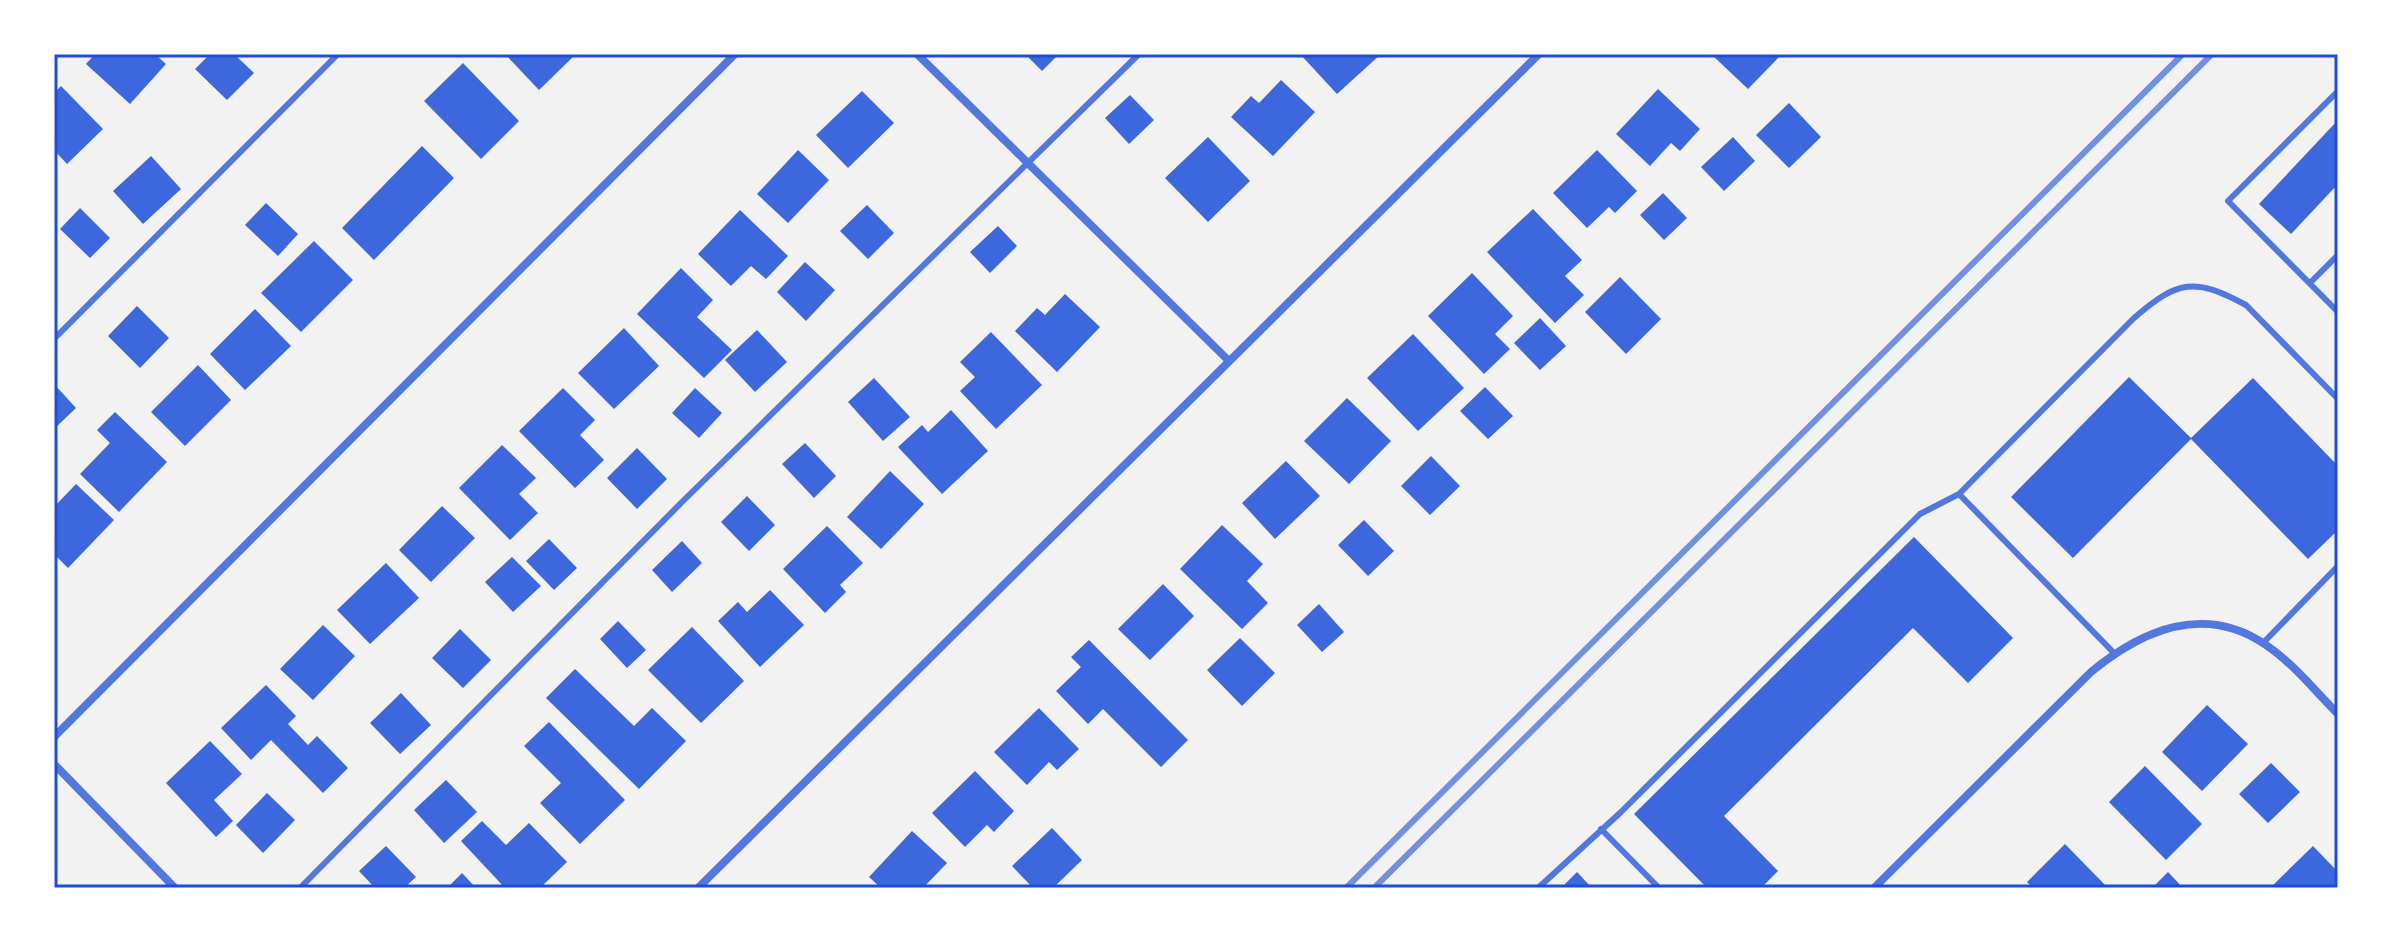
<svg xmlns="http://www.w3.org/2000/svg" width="2392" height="942" font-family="Roboto,sans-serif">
<rect width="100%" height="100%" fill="#f2f2f2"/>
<path fill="#3d67dc" d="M 95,54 L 155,54 L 166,64 L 130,104 L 86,64 Z
M 210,54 L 234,54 L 254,73 L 227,100 L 195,69 Z
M 505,54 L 576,54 L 539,90 Z
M 1025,54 L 1059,54 L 1042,71 Z
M 1300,54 L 1381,54 L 1337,94 Z
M 1711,54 L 1782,54 L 1748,89 Z
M 463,63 L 519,121 L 481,159 L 424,101 Z
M 1281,80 L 1315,112 L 1273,156 L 1231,117 L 1251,96 L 1259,103 Z
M 61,86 L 103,129 L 67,164 L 54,150 L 54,93 Z
M 1658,89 L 1700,129 L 1680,151 L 1671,143 L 1650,166 L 1616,134 Z
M 862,91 L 894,123 L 848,168 L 816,135 Z
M 1130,95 L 1154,120 L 1129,144 L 1105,118 Z
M 1789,103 L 1821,137 L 1789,168 L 1756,135 Z
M 2338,120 L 2338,184 L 2291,234 L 2259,204 Z
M 1208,137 L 1250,181 L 1208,222 L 1165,178 Z
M 1733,137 L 1755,161 L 1724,191 L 1701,167 Z
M 422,146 L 454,178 L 374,260 L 342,228 Z
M 798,150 L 829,180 L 788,223 L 757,194 Z
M 1597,150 L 1637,191 L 1615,213 L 1609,207 L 1587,228 L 1553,193 Z
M 151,156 L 181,189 L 143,224 L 113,191 Z
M 1663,193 L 1687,218 L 1664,240 L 1640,215 Z
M 266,203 L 298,234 L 278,256 L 245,225 Z
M 867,205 L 894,233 L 868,259 L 840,231 Z
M 80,208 L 110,238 L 90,258 L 60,229 Z
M 1533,209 L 1582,260 L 1565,276 L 1584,295 L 1555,323 L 1487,252 Z
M 740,210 L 788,256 L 766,279 L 751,266 L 731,286 L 698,254 Z
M 998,226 L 1017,246 L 990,273 L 970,252 Z
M 314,241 L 353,280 L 301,332 L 261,293 Z
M 805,262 L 835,290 L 806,321 L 777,292 Z
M 681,268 L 713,300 L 697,317 L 732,350 L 704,378 L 637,314 Z
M 1472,273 L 1513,316 L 1495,334 L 1510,349 L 1484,374 L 1428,316 Z
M 1620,277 L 1661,319 L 1626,354 L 1585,312 Z
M 1065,294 L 1100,327 L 1057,372 L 1015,331 L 1037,308 L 1045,315 Z
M 137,306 L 169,338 L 140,368 L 108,336 Z
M 255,309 L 291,346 L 245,390 L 210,354 Z
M 1540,318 L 1566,346 L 1540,370 L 1514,343 Z
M 624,328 L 659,366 L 614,409 L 578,373 Z
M 757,330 L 787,362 L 755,392 L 725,360 Z
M 991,332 L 1042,385 L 996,429 L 960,391 L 975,377 L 960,362 Z
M 1413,334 L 1464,388 L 1418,431 L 1367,378 Z
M 198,365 L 231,400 L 185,446 L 151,412 Z
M 2129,377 L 2191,438 L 2253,378 L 2338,466 L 2338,530 L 2308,559 L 2191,439 L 2073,558 L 2011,497 Z
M 874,378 L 910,417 L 883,441 L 848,402 Z
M 54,384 L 76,408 L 54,429 Z
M 1485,387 L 1513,416 L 1488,439 L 1460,411 Z
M 563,388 L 595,420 L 580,435 L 604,460 L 575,488 L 519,431 Z
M 695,388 L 722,413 L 699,438 L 672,413 Z
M 1347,398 L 1391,441 L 1349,484 L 1304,441 Z
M 951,410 L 988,451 L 942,494 L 898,447 L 922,425 L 928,432 Z
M 115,412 L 167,462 L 119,512 L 80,474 L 110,443 L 97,430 Z
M 805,443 L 836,476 L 814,498 L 782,464 Z
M 502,445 L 536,478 L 519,494 L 538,513 L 510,540 L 459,488 Z
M 637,448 L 667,479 L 637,509 L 607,478 Z
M 1431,456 L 1460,486 L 1430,515 L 1401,486 Z
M 1286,461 L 1320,496 L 1275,539 L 1242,503 Z
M 890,471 L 924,504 L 881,549 L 847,517 Z
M 76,484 L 114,520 L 68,568 L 54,554 L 54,507 Z
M 747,496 L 775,525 L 749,551 L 721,522 Z
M 442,506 L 475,538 L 431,582 L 399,550 Z
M 1364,520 L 1394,551 L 1368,576 L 1338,545 Z
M 1222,525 L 1263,564 L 1247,581 L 1268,603 L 1242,629 L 1180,569 Z
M 827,526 L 863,563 L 840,585 L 846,592 L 825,613 L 783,569 Z
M 1914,537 L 2013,638 L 1968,683 L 1913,628 L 1724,816 L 1778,871 L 1761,888 L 1707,888 L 1634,814 Z
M 549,539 L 577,568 L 554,590 L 526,561 Z
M 682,541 L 702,563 L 672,592 L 652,570 Z
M 512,557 L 541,586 L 513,612 L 485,582 Z
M 386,563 L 419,598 L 370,644 L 337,610 Z
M 1163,584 L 1194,616 L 1150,660 L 1118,629 Z
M 770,590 L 804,625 L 760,667 L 718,621 L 738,602 L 747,612 Z
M 1319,604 L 1344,632 L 1322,652 L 1297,625 Z
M 618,621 L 646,650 L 627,668 L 600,639 Z
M 323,625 L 355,656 L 313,700 L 280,669 Z
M 692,627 L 744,681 L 701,723 L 648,670 Z
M 460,629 L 491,660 L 463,688 L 432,658 Z
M 1240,638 L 1275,673 L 1242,706 L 1207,670 Z
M 1089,640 L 1188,740 L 1161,767 L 1103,709 L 1088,724 L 1056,691 L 1081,667 L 1071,657 Z
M 575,669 L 634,726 L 652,708 L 686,741 L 639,789 L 546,698 Z
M 266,685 L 296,716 L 288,724 L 308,745 L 317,736 L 348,768 L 323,793 L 271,740 L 251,760 L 221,728 Z
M 401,693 L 431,725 L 400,754 L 370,723 Z
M 2207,705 L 2248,744 L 2202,791 L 2162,752 Z
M 1039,708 L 1079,749 L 1057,770 L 1049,762 L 1027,785 L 994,752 Z
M 549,722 L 625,800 L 580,844 L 540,803 L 561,783 L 524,746 Z
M 210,741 L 242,774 L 214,800 L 233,821 L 216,837 L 166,783 Z
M 2271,763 L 2300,792 L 2268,823 L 2239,794 Z
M 2145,766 L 2202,824 L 2166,860 L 2109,802 Z
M 975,771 L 1014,811 L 994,832 L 987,825 L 965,847 L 932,813 Z
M 446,780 L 477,812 L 444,843 L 414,810 Z
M 267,793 L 295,820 L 263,853 L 236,825 Z
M 482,821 L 506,845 L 529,823 L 567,862 L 540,888 L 505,888 L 461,841 Z
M 1052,828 L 1082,860 L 1053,888 L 1033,888 L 1012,866 Z
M 912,831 L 947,863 L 923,888 L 881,888 L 869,877 Z
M 2065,844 L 2108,888 L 2033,888 L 2027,882 Z
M 386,846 L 416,877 L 404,888 L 375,888 L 359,871 Z
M 2313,846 L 2338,872 L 2338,888 L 2270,888 Z
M 1577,872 L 1592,888 L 1561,888 Z
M 2168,872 L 2183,888 L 2152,888 Z
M 462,873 L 476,888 L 447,888 Z"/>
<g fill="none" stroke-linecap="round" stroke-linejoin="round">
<path stroke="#5277de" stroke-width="6" d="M 2338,91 L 2228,201 L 2338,312
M 2310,283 L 2338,255
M 54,339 L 338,54
M 1959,494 L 2114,653
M 2263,643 L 2338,566
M 1601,829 L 1659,888
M 300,888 L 683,501 L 1139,54
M 1538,888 L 1620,813 L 1920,514 L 1959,494 L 2134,318 C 2178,280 2194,277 2246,305 L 2338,399"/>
<path stroke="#5277de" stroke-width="8" d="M 917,54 L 1229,361
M 54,737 L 735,54
M 54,764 L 175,888
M 698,888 L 1539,54
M 1874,888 L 2091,672 C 2142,630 2205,603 2266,645 C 2294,664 2315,691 2338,714"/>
<path stroke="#7290e2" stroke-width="6" d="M 1346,888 L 2183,54
M 1374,888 L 2212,54"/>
</g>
<rect width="2392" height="942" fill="none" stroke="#ffffff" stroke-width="112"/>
<rect x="56" y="56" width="2280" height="830" fill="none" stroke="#1d4ed8" stroke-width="3"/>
</svg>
